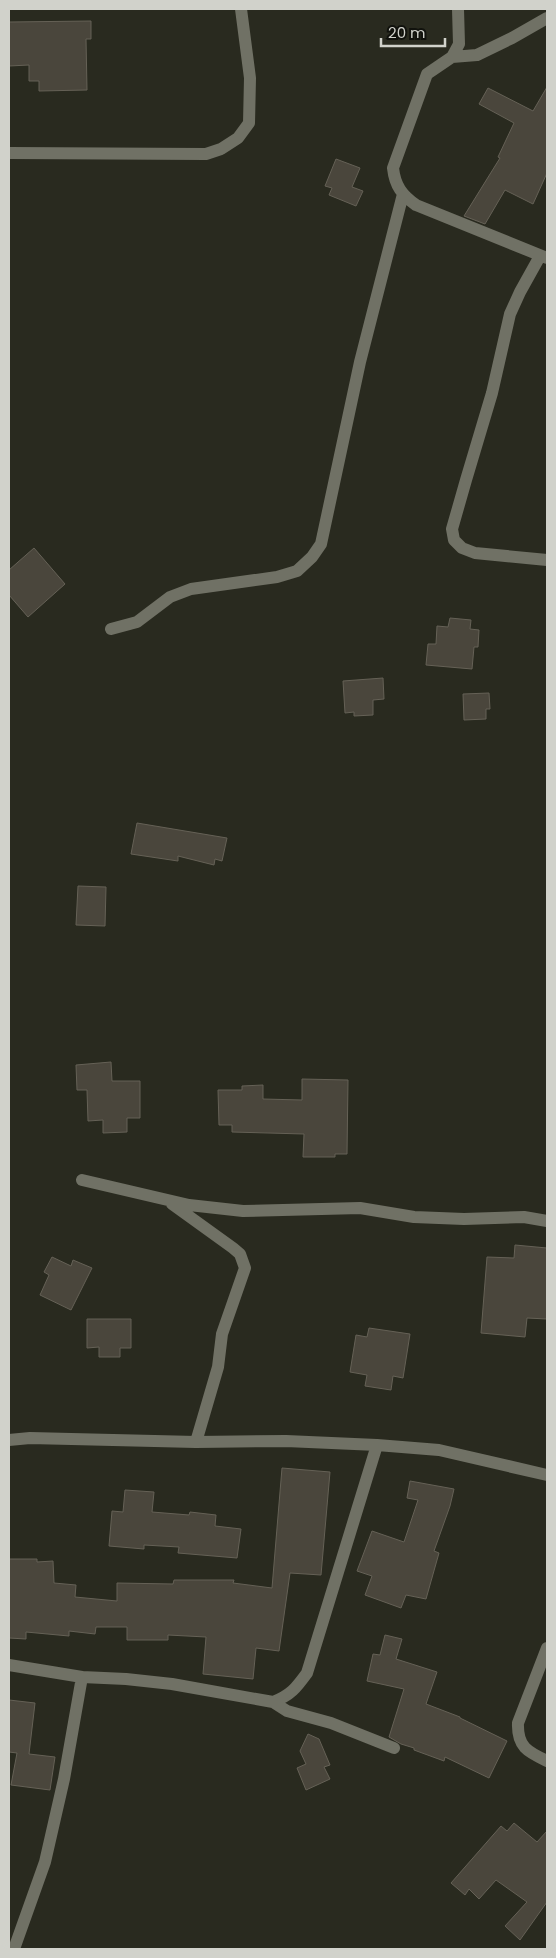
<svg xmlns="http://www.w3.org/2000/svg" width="556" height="1958" font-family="Poppins,sans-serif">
<rect width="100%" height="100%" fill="#292a1f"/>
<path fill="#4a463c" stroke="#656156" d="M 91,21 L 91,39 L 86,39 L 87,90 L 39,91 L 39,81 L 29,81 L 29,65 L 9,66 L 9,22 Z
M 547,87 L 547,173 L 533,204 L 505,190 L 485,224 L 464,216 L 500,158 L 498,157 L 514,123 L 479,104 L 488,88 L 533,111 Z
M 336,159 L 360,168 L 352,187 L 363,191 L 356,206 L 329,195 L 332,188 L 325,186 Z
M 34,548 L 65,584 L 28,617 L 9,595 L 9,570 Z
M 450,618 L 471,620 L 470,629 L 479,630 L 478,647 L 474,647 L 472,669 L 426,665 L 428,644 L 436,644 L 437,626 L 448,627 Z
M 383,678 L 384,699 L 373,700 L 373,715 L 354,716 L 354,712 L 345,713 L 343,681 Z
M 489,693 L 490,709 L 486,709 L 486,719 L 464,720 L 463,694 Z
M 137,823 L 227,838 L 222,861 L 215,859 L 214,865 L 178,856 L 178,861 L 131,854 Z
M 78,886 L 106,887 L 105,926 L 76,925 Z
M 111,1062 L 112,1081 L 140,1081 L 140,1118 L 127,1118 L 127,1132 L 103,1133 L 103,1120 L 88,1121 L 87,1090 L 77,1090 L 76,1065 Z
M 302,1079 L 348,1080 L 347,1154 L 335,1154 L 335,1157 L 303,1157 L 304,1134 L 232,1132 L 232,1125 L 219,1125 L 218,1090 L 242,1090 L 242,1086 L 263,1085 L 263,1099 L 302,1100 Z
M 515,1245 L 547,1248 L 547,1319 L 527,1318 L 525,1337 L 481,1333 L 487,1257 L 514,1258 Z
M 52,1257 L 71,1266 L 73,1260 L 92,1268 L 71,1310 L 40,1295 L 49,1275 L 44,1272 Z
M 87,1319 L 131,1319 L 131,1348 L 120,1348 L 120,1357 L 99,1357 L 99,1347 L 87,1348 Z
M 369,1328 L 410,1334 L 403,1378 L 393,1376 L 391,1390 L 365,1386 L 367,1375 L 350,1372 L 356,1335 L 367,1337 Z
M 282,1468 L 330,1472 L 321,1575 L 290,1573 L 279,1651 L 256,1648 L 253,1679 L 203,1674 L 206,1637 L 168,1635 L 168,1640 L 127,1640 L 127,1627 L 96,1627 L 95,1634 L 69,1631 L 69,1636 L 26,1632 L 26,1639 L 9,1638 L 9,1559 L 37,1559 L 37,1562 L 53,1561 L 54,1583 L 76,1585 L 75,1597 L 117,1601 L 117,1583 L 173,1584 L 174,1580 L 234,1580 L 233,1583 L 272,1588 Z
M 410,1481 L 454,1489 L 450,1506 L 434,1551 L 439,1553 L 426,1599 L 406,1595 L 401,1608 L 365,1595 L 372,1576 L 357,1571 L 372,1531 L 404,1542 L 418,1500 L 407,1498 Z
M 125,1490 L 154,1492 L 152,1512 L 189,1515 L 190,1512 L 216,1515 L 215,1526 L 241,1529 L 237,1558 L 178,1553 L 179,1547 L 144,1545 L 144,1549 L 109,1546 L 112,1511 L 123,1512 Z
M 385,1635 L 402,1639 L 396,1659 L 437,1672 L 426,1704 L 460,1717 L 460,1718 L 507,1741 L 489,1778 L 445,1757 L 444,1761 L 414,1750 L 414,1748 L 401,1744 L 389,1737 L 404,1689 L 367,1681 L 373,1654 L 380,1655 Z
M 9,1700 L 35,1703 L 29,1754 L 55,1757 L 50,1790 L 11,1785 L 17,1753 L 9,1752 Z
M 308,1734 L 319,1739 L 330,1765 L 324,1767 L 330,1779 L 306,1790 L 297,1768 L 306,1764 L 300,1751 Z
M 514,1823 L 537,1842 L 547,1831 L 547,1902 L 520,1940 L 505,1926 L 527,1902 L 496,1880 L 479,1899 L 469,1889 L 465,1895 L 451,1883 L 501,1826 L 507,1831 Z"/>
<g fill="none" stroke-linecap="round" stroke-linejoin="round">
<path stroke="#707165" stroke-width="12" d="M 458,9 L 459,44 L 452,57 L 427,74 L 393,168 C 395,186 402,195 416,205 L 547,258
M 452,57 L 477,55 L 512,38 L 547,18
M 9,153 L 206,154 L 221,149 L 238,138 L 249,123 L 250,78 L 241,9
M 540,256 L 520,292 L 510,314 L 492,393 L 466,480 L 452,529 L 454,540 L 462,548 L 475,553 L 547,560
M 111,629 L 137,622 L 170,597 L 191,589 L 277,577 L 297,571 L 312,557 L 321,544 L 360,362 L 403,194
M 82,1180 L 189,1205 L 243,1211 L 360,1208 L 414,1217 L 464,1219 L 524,1217 L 547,1221
M 172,1204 L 233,1248 L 240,1254 L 245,1268 L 222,1334 L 218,1367 L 196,1442
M 9,1440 L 30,1438 L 196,1442 L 286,1441 L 377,1445 L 439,1450 L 547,1475
M 547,1648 L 518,1723 C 517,1747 528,1752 547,1761
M 9,1665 L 82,1677 L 126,1679 L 172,1684 L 273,1702 C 291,1695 296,1688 307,1673 L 377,1445
M 273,1702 L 287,1711 L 331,1723 L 394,1748
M 14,1949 L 45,1862 L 64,1779 L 82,1677"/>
</g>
<rect width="556" height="1958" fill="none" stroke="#d1d2cb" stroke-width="20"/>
<path d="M381 38v8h64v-8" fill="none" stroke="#d1d2cb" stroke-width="2.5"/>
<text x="388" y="38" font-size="15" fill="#d1d2cb" stroke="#11120d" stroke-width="4" paint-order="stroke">20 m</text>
</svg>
